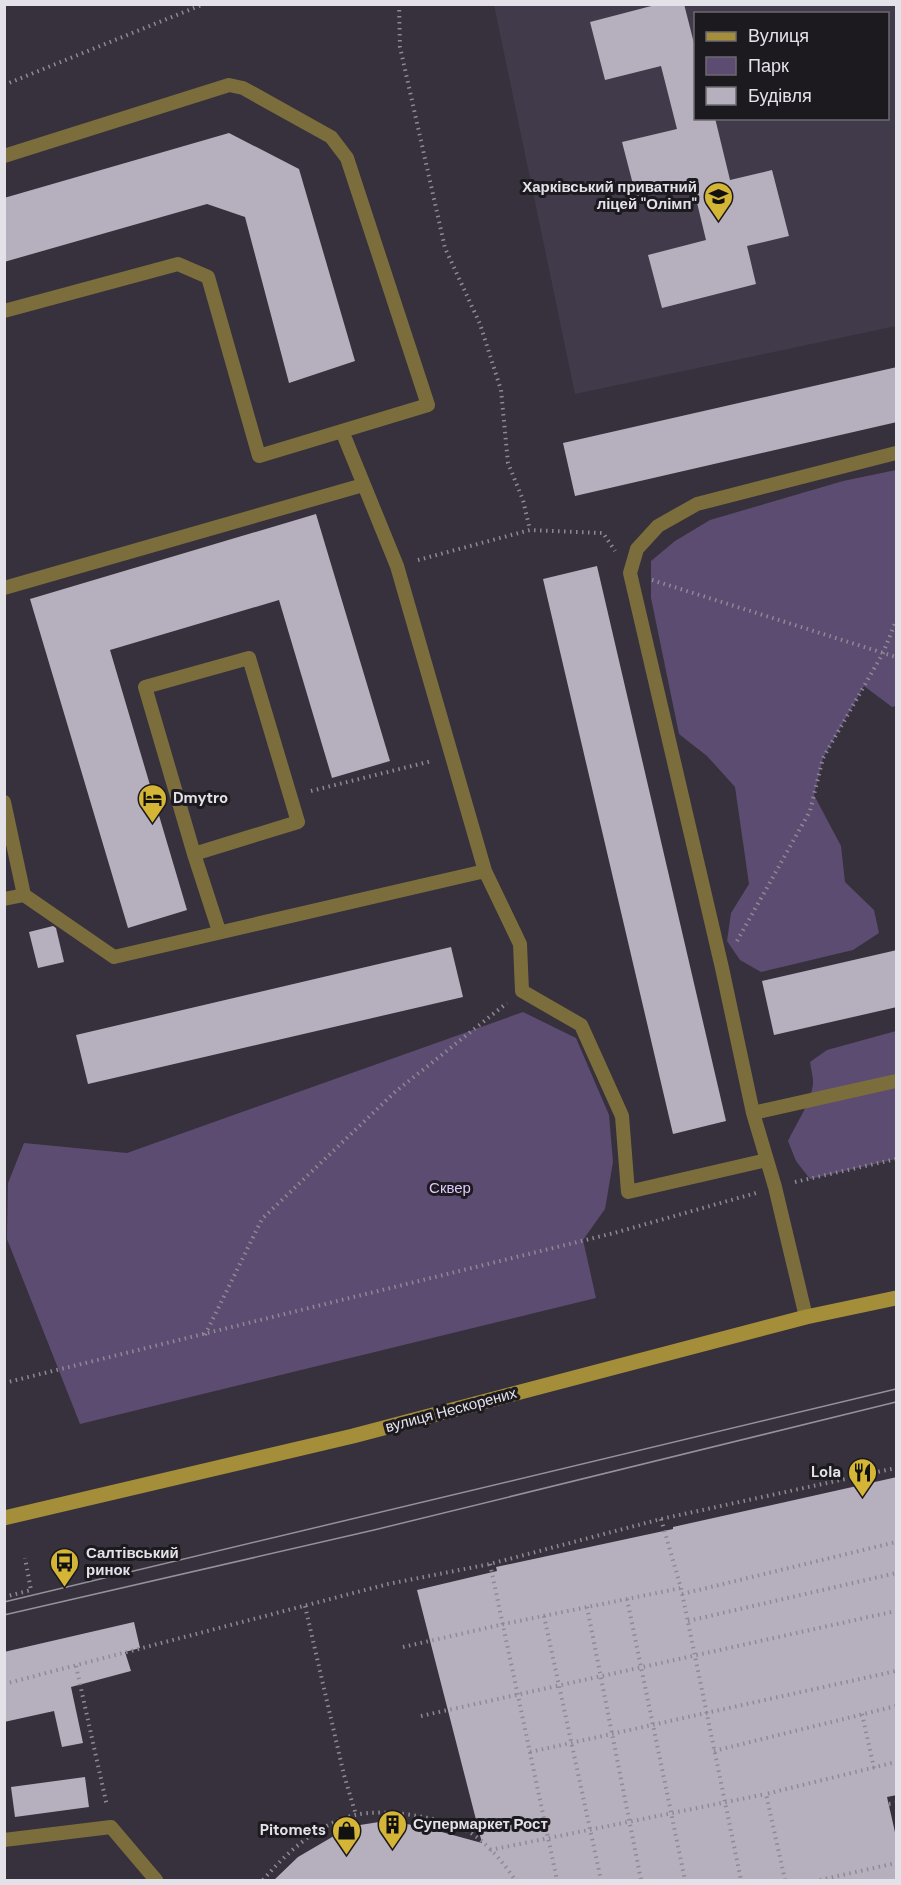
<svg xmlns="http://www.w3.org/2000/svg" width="901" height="1885" font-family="'DM Sans',sans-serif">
<rect width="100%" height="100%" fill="#36313c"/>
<path fill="#413a4a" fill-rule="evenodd" d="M 494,5 L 896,5 L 896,326 L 575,394 ZM 696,14 L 888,14 L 888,118 L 696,118 Z"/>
<path fill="#5c4c71" d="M 896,470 L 896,706 L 892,707 L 864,686 L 823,758 L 814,795 L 841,846 L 845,882 L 874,910 L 879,933 L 853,950 L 761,972 L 740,960 L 727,941 L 731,913 L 749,884 L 735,787 L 707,756 L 679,734 L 651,598 L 651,561 L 675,541 L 710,520 L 843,481 Z
M 523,1012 L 576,1038 L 609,1115 L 613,1162 L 605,1209 L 583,1240 L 596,1298 L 80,1424 L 7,1239 L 8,1183 L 24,1143 L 127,1153 Z
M 896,1031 L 896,1159 L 810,1179 L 796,1161 L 788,1141 C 796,1124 813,1099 813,1082 C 813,1076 811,1069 810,1062 L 827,1050 Z"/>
<path fill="#b6b0be" d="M 659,4 L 684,4 L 696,51 L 696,118 L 715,118 L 730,180 L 772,170 L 789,236 L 747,246 L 756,284 L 662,308 L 648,255 L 706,240 L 692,182 L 636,196 L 622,142 L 677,129 L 661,66 L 605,80 L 590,22 Z
M 229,133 L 299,169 L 355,361 L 289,383 L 245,217 L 207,204 L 4,262 L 4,198 Z
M 897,367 L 897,422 L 575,496 L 563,443 Z
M 316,514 L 390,761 L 332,778 L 279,600 L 110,650 L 187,910 L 128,928 L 30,599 Z
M 597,566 L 726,1121 L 673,1134 L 543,579 Z
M 53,926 L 56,928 L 64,962 L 38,968 L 29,932 Z
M 451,947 L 463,997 L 88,1084 L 76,1035 Z
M 897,950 L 897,1007 L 774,1035 L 762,981 Z
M 897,1477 L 897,1795 L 887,1797 L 897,1841 L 897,1881 L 273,1881 L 298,1857 L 339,1833 L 360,1825 L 379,1822 L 402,1823 L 427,1828 L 482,1843 L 417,1590 L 497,1571 L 496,1567 L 673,1529 L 673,1527 Z
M 134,1622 L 140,1648 L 125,1652 L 131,1671 L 71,1687 L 83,1743 L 62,1747 L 54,1711 L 4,1722 L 4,1652 Z
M 85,1777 L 89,1807 L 15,1817 L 11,1787 Z"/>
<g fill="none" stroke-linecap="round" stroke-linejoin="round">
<path stroke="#8e8a93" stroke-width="4" stroke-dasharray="1.5 4.5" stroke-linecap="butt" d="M 399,4 L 400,47 L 445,248 L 480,324 L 501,390 L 508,463 L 523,500 L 530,530
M 4,85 L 204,4
M 418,560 L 530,530 L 603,533 L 615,551
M 652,580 L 896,657
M 311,791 L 432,761
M 737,941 L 810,811 L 823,758 L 883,653 L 896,621
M 795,1182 L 896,1159
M 205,1335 L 262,1219 L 395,1092 L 507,1003
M 4,1383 L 614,1233 L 756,1193
M 661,1519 L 681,1588 L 741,1880
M 490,1564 L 557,1880
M 682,1594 L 896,1542
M 4,1597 L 31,1590 L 25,1558
M 627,1599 L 685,1880
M 305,1606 L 344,1775 L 356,1815
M 587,1607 L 641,1880
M 544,1616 L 601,1880
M 688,1621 L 896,1573
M 403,1647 L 504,1624 L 681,1588
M 76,1666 L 107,1806
M 4,1684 L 388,1584 L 490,1564 L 661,1519 L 896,1468
M 862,1714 L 874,1768
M 421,1716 L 896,1611
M 714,1751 L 896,1706
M 530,1752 L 896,1671
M 889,1804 L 896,1803
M 490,1850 L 766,1794
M 263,1880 C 287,1852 318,1824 355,1815 C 384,1808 441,1817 468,1831 C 485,1841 505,1864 515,1880
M 785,1880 L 766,1794 L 896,1762
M 820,1880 L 896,1863"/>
<path stroke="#7c6e3c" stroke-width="14" d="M 4,156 L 229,85 L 243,88 L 331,137 L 347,158 L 428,405 L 342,431 L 397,566 L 485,871 L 520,944 L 522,991 L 581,1025 L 622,1116 L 628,1192 L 767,1160
M 4,311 L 178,264 L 208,277 L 259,456 L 342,431
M 4,588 L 363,485
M 4,802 L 24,895
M 194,854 L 298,822 L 249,658 L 145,687 L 194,854 L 219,931
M 4,899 L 24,895 L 114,957 L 485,871
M 753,1113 L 896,1081
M 806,1317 L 775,1187 L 753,1113 L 722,968 L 630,573 L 637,549 L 658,526 L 697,504 L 896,453
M 4,1840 L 111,1827 L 156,1880"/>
<path stroke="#a48e39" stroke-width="15" d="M 4,1518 L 353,1436 L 806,1317 L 896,1298"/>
<path stroke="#94919a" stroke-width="1.5" d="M 4,1602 L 896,1389
M 4,1615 L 374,1530 L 896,1402"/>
</g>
<defs>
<symbol id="school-pin" viewBox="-11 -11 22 30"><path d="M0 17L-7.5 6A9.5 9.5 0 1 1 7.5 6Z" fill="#d5b535" stroke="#1c1a1f"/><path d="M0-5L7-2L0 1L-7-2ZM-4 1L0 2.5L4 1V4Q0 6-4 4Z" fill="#111"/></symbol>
<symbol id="hotel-pin" viewBox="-11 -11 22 30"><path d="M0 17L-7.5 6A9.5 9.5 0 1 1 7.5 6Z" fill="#d5b535" stroke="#1c1a1f"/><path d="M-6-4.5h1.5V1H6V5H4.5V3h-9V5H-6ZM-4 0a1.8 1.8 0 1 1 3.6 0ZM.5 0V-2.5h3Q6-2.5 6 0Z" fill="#111"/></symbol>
<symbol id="restaurant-pin" viewBox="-11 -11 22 30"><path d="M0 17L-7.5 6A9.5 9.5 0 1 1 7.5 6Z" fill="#d5b535" stroke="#1c1a1f"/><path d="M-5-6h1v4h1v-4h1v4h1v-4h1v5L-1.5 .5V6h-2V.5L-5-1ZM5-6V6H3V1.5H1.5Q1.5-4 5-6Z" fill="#111"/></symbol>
<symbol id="bus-pin" viewBox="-11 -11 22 30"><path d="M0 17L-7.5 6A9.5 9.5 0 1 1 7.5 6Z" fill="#d5b535" stroke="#1c1a1f"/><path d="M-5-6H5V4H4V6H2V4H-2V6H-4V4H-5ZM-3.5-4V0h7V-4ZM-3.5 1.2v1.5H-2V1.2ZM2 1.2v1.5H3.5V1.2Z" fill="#111"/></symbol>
<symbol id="building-pin" viewBox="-11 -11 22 30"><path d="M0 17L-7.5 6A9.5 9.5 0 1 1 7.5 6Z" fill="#d5b535" stroke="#1c1a1f"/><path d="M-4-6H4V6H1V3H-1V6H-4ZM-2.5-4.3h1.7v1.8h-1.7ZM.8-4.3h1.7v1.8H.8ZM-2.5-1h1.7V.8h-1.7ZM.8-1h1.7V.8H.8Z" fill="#111"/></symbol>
<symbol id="shop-pin" viewBox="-11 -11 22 30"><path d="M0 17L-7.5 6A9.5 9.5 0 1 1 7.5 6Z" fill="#d5b535" stroke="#1c1a1f"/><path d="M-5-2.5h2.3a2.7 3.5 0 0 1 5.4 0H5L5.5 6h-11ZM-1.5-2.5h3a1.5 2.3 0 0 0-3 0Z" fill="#111"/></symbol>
</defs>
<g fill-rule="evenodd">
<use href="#school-pin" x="702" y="180" width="33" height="45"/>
<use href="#hotel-pin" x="136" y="782" width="33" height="45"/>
<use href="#restaurant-pin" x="846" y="1456" width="33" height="45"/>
<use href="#bus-pin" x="48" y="1546" width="33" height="45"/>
<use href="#building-pin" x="376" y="1808" width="33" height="45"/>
<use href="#shop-pin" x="330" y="1814" width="33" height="45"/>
</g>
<g text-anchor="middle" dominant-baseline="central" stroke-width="6" stroke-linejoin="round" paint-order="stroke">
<g font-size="15" font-weight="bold" fill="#e4e2e9" stroke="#1c1a1f" text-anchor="end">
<text x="697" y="187">Харківський приватний<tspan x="697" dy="17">ліцей "Олімп"</tspan></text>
<text x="173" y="798" text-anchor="start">Dmytro</text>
<text x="841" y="1472">Lola</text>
<text x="86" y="1553" text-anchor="start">Салтівський<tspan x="86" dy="17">ринок</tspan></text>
<text x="413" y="1824" text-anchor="start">Супермаркет Рост</text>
<text x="326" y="1830">Pitomets</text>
</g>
<g font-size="15" fill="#dec8fd" stroke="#1c1a1f">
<text x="450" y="1188">Сквер</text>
</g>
<g font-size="15" fill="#e4e2e9" stroke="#1c1a1f">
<text transform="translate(451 1410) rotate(-15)">вулиця Нескорених</text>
</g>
</g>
<rect width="901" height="1885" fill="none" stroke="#e4e2e9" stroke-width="12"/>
<rect x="694" y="12" width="195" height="108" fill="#1c1a1f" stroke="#6c6a70" stroke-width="1.5"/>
<rect x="706" y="32" width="30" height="9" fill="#a48e39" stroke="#6c6a70" stroke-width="1.5"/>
<text x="748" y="42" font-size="18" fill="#e4e2e9">Вулиця</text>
<rect x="706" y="57" width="30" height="18" fill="#5c4c71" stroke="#6c6a70" stroke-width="1.5"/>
<text x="748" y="72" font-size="18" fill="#e4e2e9">Парк</text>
<rect x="706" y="87" width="30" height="18" fill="#b6b0be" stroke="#6c6a70" stroke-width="1.5"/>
<text x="748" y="102" font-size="18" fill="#e4e2e9">Будівля</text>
</svg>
